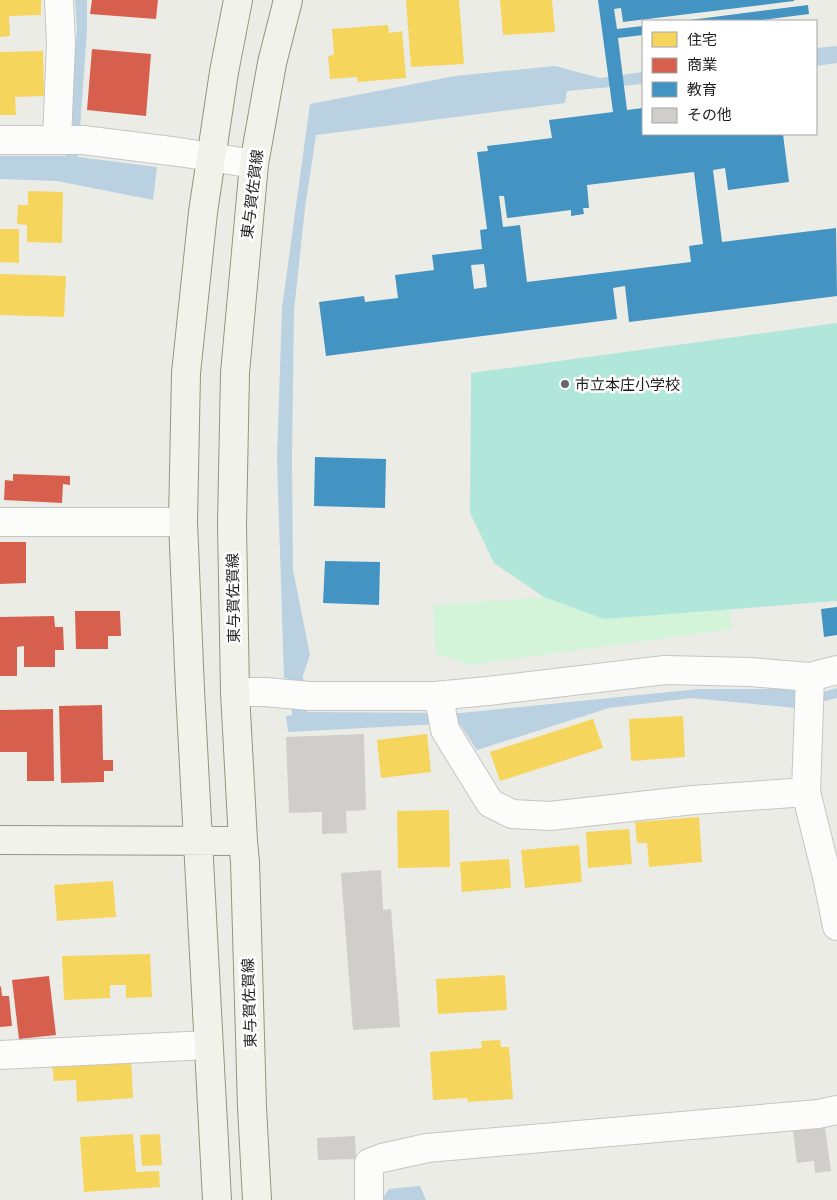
<svg xmlns="http://www.w3.org/2000/svg" width="837" height="1200" font-family="'Archivo Narrow','Noto Sans JP',sans-serif">
<rect width="100%" height="100%" fill="#ecece7"/>
<path fill="#d4f4da" d="M 544,597 L 604,619 L 730,609 L 732,629 L 470,665 L 436,654 L 433,605 Z"/>
<path fill="#b1e6da" d="M 837,323 L 837,601 L 604,619 L 544,597 L 494,563 L 470,513 L 471,373 Z"/>
<path fill="#b9d1e1" d="M 75,0 L 87,0 L 87,31 L 78,157 L 157,167 L 153,200 L 57,181 L 0,179 L 0,156 L 66,156 L 77,29 Z
M 837,46 L 837,63 L 816,66 L 816,48 Z
M 555,66 L 600,78 L 643,72 L 643,84 L 567,91 L 565,103 L 316,135 L 305,208 L 294,310 L 292,459 L 293,570 L 310,655 L 303,676 L 307,712 L 461,713 L 699,689 L 789,689 L 823,692 L 837,688 L 837,698 L 797,708 L 691,698 L 609,708 L 477,750 L 459,723 L 288,732 L 286,716 L 292,715 L 289,679 L 284,678 L 277,458 L 282,308 L 310,104 L 455,76 Z
M 420,1186 L 426,1200 L 381,1200 L 389,1189 Z"/>
<path fill="#f6d55c" d="M 0,0 L 41,0 L 41,15 L 9,16 L 10,36 L 0,37 Z
M 406,0 L 459,0 L 464,64 L 411,67 Z
M 500,0 L 552,0 L 555,32 L 503,35 Z
M 388,25 L 389,33 L 402,31 L 406,78 L 358,82 L 357,77 L 330,79 L 328,56 L 334,55 L 332,29 Z
M 43,51 L 44,96 L 15,97 L 16,115 L 0,115 L 0,52 Z
M 28,191 L 63,192 L 62,243 L 27,242 L 27,225 L 17,224 L 18,205 L 28,205 Z
M 0,229 L 19,229 L 19,263 L 0,262 Z
M 0,274 L 66,276 L 64,317 L 0,315 Z
M 683,716 L 685,757 L 631,761 L 629,719 Z
M 593,719 L 603,748 L 500,781 L 490,752 Z
M 427,734 L 431,772 L 381,778 L 377,740 Z
M 449,810 L 450,867 L 398,868 L 397,811 Z
M 699,817 L 702,862 L 649,867 L 647,843 L 637,843 L 635,822 Z
M 629,829 L 632,864 L 588,868 L 586,832 Z
M 579,845 L 582,882 L 525,888 L 521,850 Z
M 509,859 L 511,888 L 462,892 L 460,862 Z
M 113,881 L 116,917 L 57,921 L 54,885 Z
M 150,954 L 152,997 L 126,998 L 126,985 L 110,985 L 110,998 L 64,1000 L 62,956 Z
M 505,975 L 507,1010 L 438,1014 L 436,979 Z
M 500,1040 L 501,1047 L 509,1047 L 513,1099 L 468,1102 L 467,1098 L 433,1100 L 430,1052 L 482,1048 L 481,1041 Z
M 131,1058 L 133,1098 L 77,1102 L 76,1080 L 54,1081 L 52,1064 Z
M 133,1134 L 136,1172 L 159,1171 L 160,1187 L 84,1192 L 80,1137 Z
M 160,1134 L 162,1165 L 142,1166 L 140,1135 Z"/>
<path fill="#d6604d" d="M 92,0 L 158,0 L 156,19 L 90,14 Z
M 92,49 L 151,54 L 146,116 L 87,110 Z
M 13,474 L 70,476 L 70,485 L 63,484 L 62,503 L 4,500 L 5,480 L 13,481 Z
M 0,542 L 26,542 L 26,583 L 0,584 Z
M 75,611 L 120,611 L 121,636 L 108,636 L 108,649 L 76,649 Z
M 54,616 L 55,627 L 63,627 L 64,650 L 55,650 L 55,667 L 24,667 L 24,646 L 17,647 L 17,676 L 0,676 L 0,617 Z
M 102,705 L 103,760 L 113,760 L 113,771 L 104,771 L 104,782 L 61,783 L 59,706 Z
M 53,709 L 54,781 L 27,781 L 27,752 L 0,752 L 0,710 Z
M 49,976 L 56,1035 L 19,1039 L 12,980 Z
M 1,986 L 2,996 L 9,996 L 12,1026 L 0,1027 L 0,987 Z"/>
<path fill="#4393c3" fill-rule="evenodd" d="M 598,0 L 794,0 L 794,1 L 623,22 L 621,8 L 614,9 L 617,29 L 643,26 L 643,35 L 618,38 L 627,110 L 643,108 L 643,134 L 783,134 L 789,182 L 728,190 L 725,168 L 713,170 L 722,242 L 836,228 L 837,296 L 629,322 L 625,286 L 613,288 L 617,319 L 326,356 L 319,302 L 364,296 L 365,302 L 398,298 L 395,275 L 434,270 L 432,255 L 482,249 L 480,230 L 487,229 L 477,152 L 488,151 L 487,146 L 552,138 L 549,120 L 613,112 ZM 694,172 L 703,244 L 689,246 L 691,262 L 527,282 L 520,225 L 503,227 L 499,196 L 504,196 L 507,218 L 571,210 L 571,216 L 584,214 L 583,208 L 589,208 L 587,185 ZM 484,264 L 487,287 L 474,289 L 471,265 Z
M 808,5 L 809,14 L 754,21 L 690,21 L 690,20 Z
M 315,457 L 386,459 L 385,508 L 314,506 Z
M 325,561 L 380,562 L 379,605 L 323,603 Z
M 837,607 L 837,635 L 824,637 L 821,609 Z"/>
<path fill="#cfceca" d="M 364,734 L 366,810 L 346,811 L 347,833 L 322,834 L 322,812 L 289,813 L 286,737 Z
M 381,870 L 383,910 L 391,909 L 400,1027 L 353,1030 L 341,873 Z
M 824,1120 L 831,1171 L 815,1173 L 814,1161 L 797,1163 L 792,1124 Z
M 355,1136 L 356,1159 L 318,1160 L 317,1138 Z"/>
<g fill="none" stroke-linecap="round" stroke-linejoin="round">
<defs>
<path id="street" d="M 0,140 L 83,140 L 179,152 L 254,164
M 57,140 L 61,43 L 59,0
M 0,522 L 183,522
M 810,677 L 806,792 L 828,881 L 837,926
M 235,692 L 265,692 L 310,696 L 435,696 L 488,691 L 665,670 L 750,672 L 810,677 L 837,670
M 435,696 L 441,708 L 445,730 L 490,803 L 512,814 L 550,816 L 693,800 L 806,792
M 0,1055 L 208,1045
M 369,1200 L 369,1163 L 382,1158 L 427,1148 L 818,1114 L 837,1110"/>
<path id="secondary" d="M 0,840 L 243,841
M 217,1200 L 190,690 L 183,522 L 186,373 L 203,212 L 224,72 L 238,0
M 257,1200 L 252,1107 L 245,862 L 243,841 L 235,692 L 232,525 L 235,373 L 254,164 L 272,63 L 288,0"/>
</defs>
<use href="#street" stroke="#c5c5c3" stroke-width="30"/>
<use href="#secondary" stroke="#90977e" stroke-width="30"/>
<use href="#street" stroke="#fcfcfb" stroke-width="28"/>
<use href="#secondary" stroke="#f1f3ea" stroke-width="28"/>
</g>
<circle fill="#666664" stroke="#fff" stroke-width="2" cx="565" cy="384" r="5"/>
<g text-anchor="middle" dominant-baseline="central" stroke-width="5" stroke-linejoin="round" paint-order="stroke">
<g font-size="15" fill="#1e1e1e" stroke="#fff">
<text transform="translate(252 194) rotate(-83)">東与賀佐賀線</text>
<text transform="translate(233 598) rotate(-91)">東与賀佐賀線</text>
<text transform="translate(249 1003) rotate(-92)">東与賀佐賀線</text>
</g>
<g font-size="15" fill="#1e1e1e" stroke="#fff" text-anchor="start">
<text x="575" y="384">市立本庄小学校</text>
</g>
</g>
<rect x="642" y="20" width="175" height="115" fill="#ffffff" stroke="#a5a5a5"/>
<rect x="652" y="32" width="25" height="15" fill="#f6d55c" stroke="#a5a5a5"/>
<text x="687" y="45" font-size="15" fill="#1e1e1e">住宅</text>
<rect x="652" y="58" width="25" height="15" fill="#d6604d" stroke="#a5a5a5"/>
<text x="687" y="70" font-size="15" fill="#1e1e1e">商業</text>
<rect x="652" y="82" width="25" height="15" fill="#4393c3" stroke="#a5a5a5"/>
<text x="687" y="95" font-size="15" fill="#1e1e1e">教育</text>
<rect x="652" y="108" width="25" height="15" fill="#cfceca" stroke="#a5a5a5"/>
<text x="687" y="120" font-size="15" fill="#1e1e1e">その他</text>
</svg>
